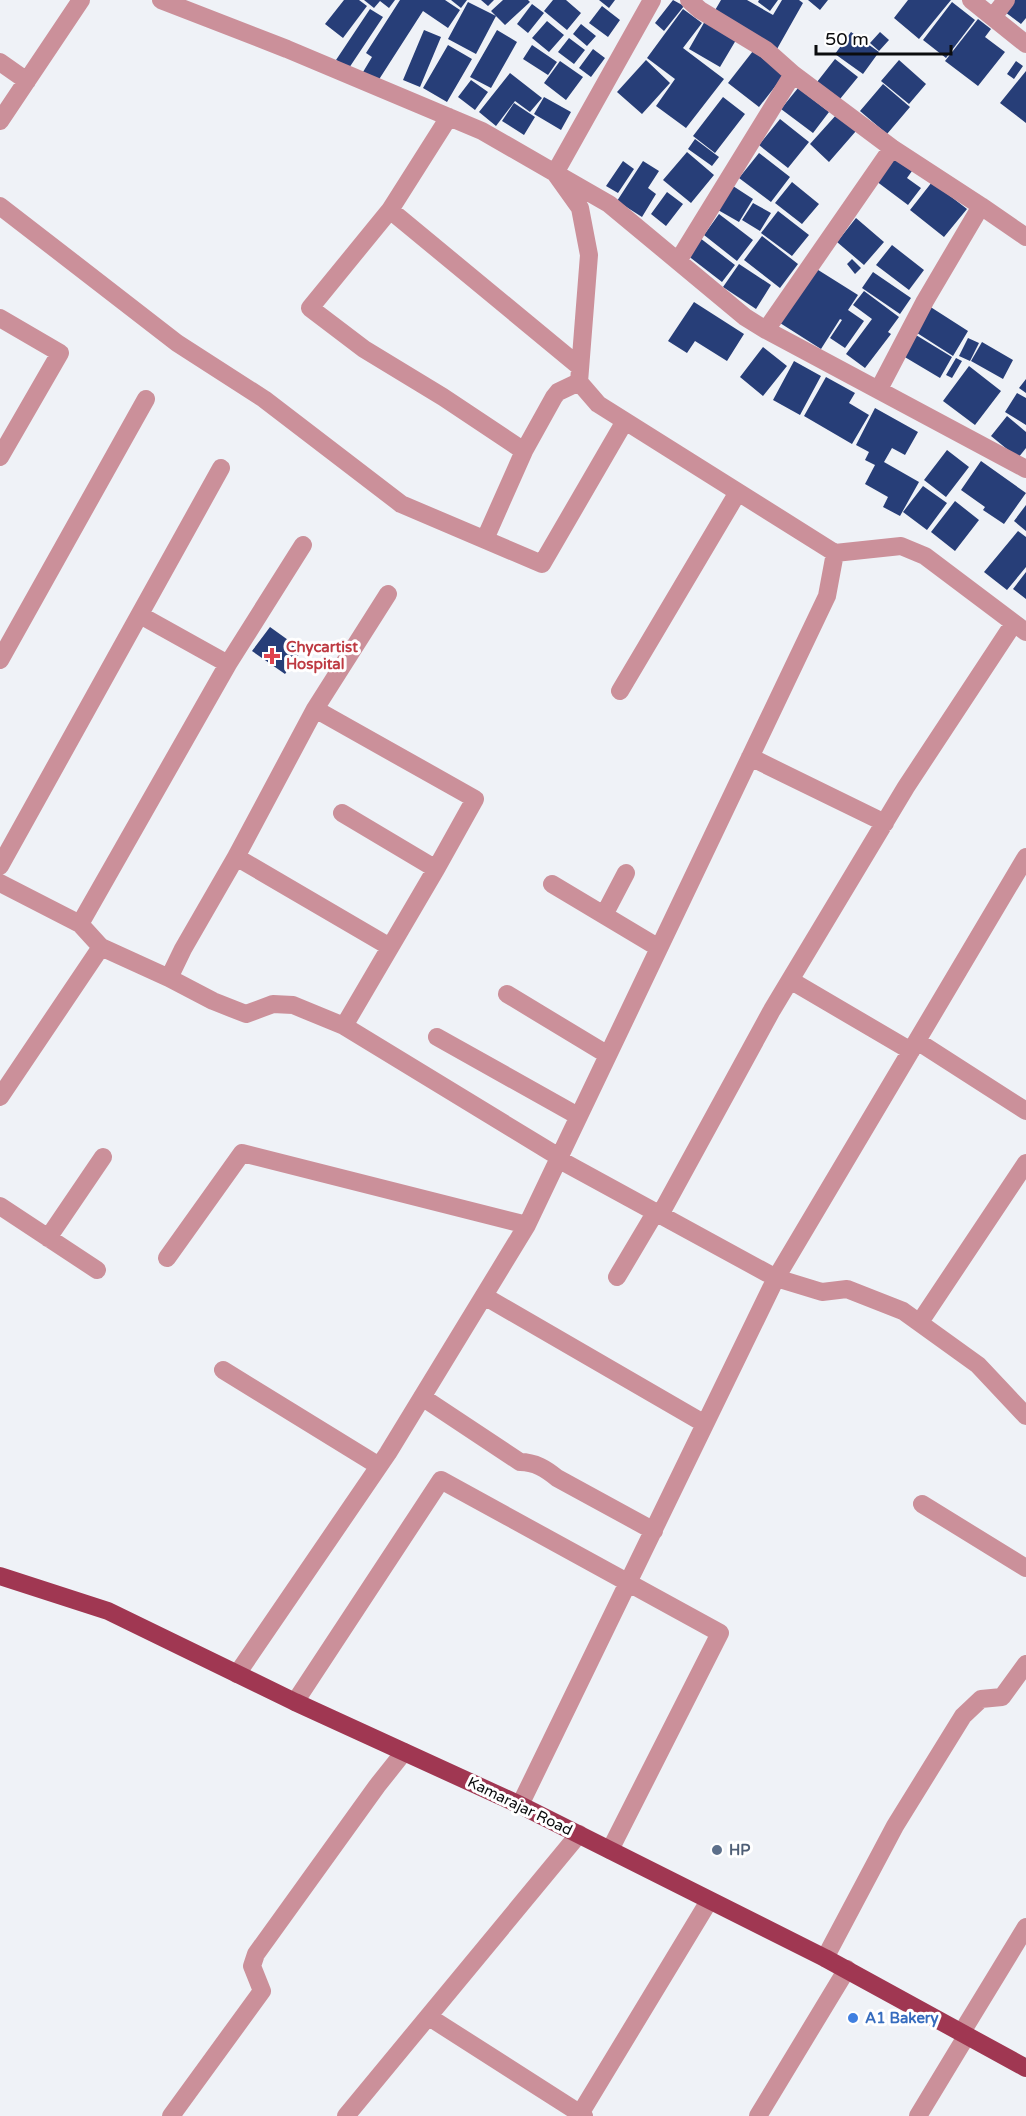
<svg xmlns="http://www.w3.org/2000/svg" width="1026" height="2116" font-family="'Varela Round',sans-serif">
<rect width="100%" height="100%" fill="#eff2f7"/>
<path fill="#273e78" d="M 344,0 L 359,0 L 367,6 L 343,38 L 325,24 Z
M 364,0 L 395,0 L 389,8 L 380,1 L 374,8 Z
M 400,0 L 445,0 L 460,10 L 448,28 L 423,11 L 378,81 L 363,72 L 372,57 L 366,53 Z
M 451,0 L 467,0 L 461,8 Z
M 481,0 L 494,0 L 488,6 Z
M 503,0 L 528,0 L 530,2 L 505,25 L 491,11 Z
M 553,0 L 566,0 L 581,13 L 567,30 L 544,11 Z
M 599,0 L 615,0 L 609,8 Z
M 673,0 L 684,6 L 664,31 L 655,23 Z
M 721,0 L 747,0 L 773,15 L 782,0 L 799,0 L 803,3 L 777,49 L 714,12 Z
M 759,0 L 778,0 L 770,11 L 758,2 Z
M 808,0 L 828,0 L 820,10 Z
M 908,0 L 951,0 L 919,39 L 894,18 Z
M 1014,0 L 1026,0 L 1026,18 L 1021,24 L 1005,12 Z
M 468,2 L 496,16 L 476,54 L 448,39 Z
M 952,2 L 975,20 L 946,58 L 923,40 Z
M 532,4 L 544,13 L 528,33 L 517,24 Z
M 602,6 L 620,20 L 608,37 L 589,23 Z
M 370,9 L 383,17 L 349,68 L 336,60 Z
M 683,9 L 702,23 L 683,48 L 724,79 L 686,128 L 656,106 L 675,79 L 647,58 Z
M 978,19 L 991,29 L 985,37 L 1005,52 L 978,86 L 945,61 Z
M 547,21 L 564,35 L 549,52 L 532,38 Z
M 705,21 L 736,40 L 720,67 L 689,49 Z
M 581,24 L 596,36 L 587,46 L 573,34 Z
M 424,30 L 441,37 L 420,87 L 403,80 Z
M 497,30 L 517,42 L 491,88 L 470,77 Z
M 851,32 L 879,52 L 863,74 L 835,54 Z
M 880,32 L 889,40 L 879,51 L 870,43 Z
M 569,38 L 585,50 L 574,64 L 558,52 Z
M 448,45 L 472,59 L 447,102 L 423,88 Z
M 532,45 L 557,62 L 548,75 L 523,59 Z
M 593,49 L 605,58 L 591,77 L 579,68 Z
M 753,51 L 784,75 L 759,107 L 728,83 Z
M 835,59 L 858,77 L 840,99 L 817,82 Z
M 646,60 L 670,83 L 642,114 L 617,92 Z
M 899,60 L 926,84 L 909,104 L 881,81 Z
M 560,61 L 583,77 L 566,100 L 544,83 Z
M 1016,61 L 1023,66 L 1014,79 L 1007,74 Z
M 1026,71 L 1026,123 L 1000,103 Z
M 510,73 L 542,98 L 530,112 L 515,101 L 496,126 L 479,112 Z
M 471,80 L 488,92 L 475,110 L 458,97 Z
M 883,84 L 910,107 L 887,134 L 860,111 Z
M 798,88 L 829,112 L 813,133 L 781,109 Z
M 544,97 L 571,112 L 561,130 L 534,114 Z
M 723,97 L 745,114 L 715,153 L 693,136 Z
M 514,103 L 535,117 L 524,135 L 502,121 Z
M 837,114 L 856,131 L 829,162 L 810,144 Z
M 780,119 L 809,142 L 788,168 L 759,145 Z
M 695,139 L 719,157 L 712,166 L 688,149 Z
M 687,152 L 714,175 L 691,203 L 663,180 Z
M 759,153 L 790,177 L 771,202 L 739,178 Z
M 894,158 L 912,171 L 907,178 L 921,188 L 908,205 L 876,181 Z
M 623,161 L 634,169 L 618,193 L 606,186 Z
M 643,161 L 659,171 L 648,188 L 656,194 L 642,217 L 617,201 Z
M 792,182 L 819,204 L 802,224 L 775,203 Z
M 932,182 L 967,209 L 944,237 L 910,210 Z
M 733,186 L 753,199 L 739,222 L 718,210 Z
M 667,192 L 683,204 L 666,226 L 651,214 Z
M 753,203 L 771,213 L 760,231 L 742,220 Z
M 778,211 L 809,235 L 792,256 L 761,233 Z
M 719,214 L 753,240 L 737,261 L 704,235 Z
M 856,218 L 884,242 L 864,265 L 837,242 Z
M 762,236 L 798,264 L 780,288 L 744,260 Z
M 700,238 L 735,265 L 722,282 L 687,255 Z
M 892,245 L 924,270 L 909,290 L 876,265 Z
M 852,259 L 861,268 L 855,274 L 847,264 Z
M 739,264 L 771,285 L 756,309 L 723,287 Z
M 815,268 L 858,295 L 848,310 L 864,321 L 845,348 L 830,338 L 842,320 L 840,319 L 821,349 L 780,323 Z
M 873,272 L 911,298 L 900,314 L 862,288 Z
M 864,291 L 899,317 L 888,332 L 891,334 L 865,368 L 846,354 L 872,319 L 853,305 Z
M 694,302 L 744,334 L 727,361 L 695,341 L 687,353 L 668,341 Z
M 929,306 L 968,331 L 953,356 L 914,331 Z
M 911,332 L 952,357 L 940,378 L 898,353 Z
M 968,338 L 979,343 L 970,361 L 959,356 Z
M 982,342 L 1013,360 L 1003,379 L 971,361 Z
M 763,347 L 787,366 L 763,396 L 740,377 Z
M 956,358 L 962,361 L 952,378 L 946,375 Z
M 794,361 L 821,376 L 800,415 L 773,400 Z
M 969,366 L 1001,391 L 975,425 L 943,401 Z
M 826,377 L 855,393 L 849,403 L 869,415 L 852,444 L 804,416 Z
M 1026,379 L 1026,393 L 1019,388 Z
M 1017,393 L 1026,398 L 1026,425 L 1005,412 Z
M 875,408 L 918,432 L 905,455 L 892,448 L 884,462 L 919,482 L 900,516 L 883,507 L 888,497 L 865,484 L 875,465 L 865,460 L 869,452 L 856,445 Z
M 1007,416 L 1026,432 L 1026,448 L 1018,458 L 991,436 Z
M 947,450 L 969,467 L 946,497 L 924,480 Z
M 981,461 L 1026,493 L 1004,524 L 983,510 L 985,507 L 961,490 Z
M 923,486 L 947,503 L 927,530 L 903,512 Z
M 955,501 L 979,520 L 955,551 L 931,532 Z
M 1026,505 L 1026,531 L 1014,521 Z
M 1018,531 L 1026,537 L 1026,567 L 1007,590 L 984,572 Z
M 1026,572 L 1026,599 L 1013,589 Z
M 270,627 L 302,650 L 285,674 L 252,651 Z"/>
<g fill="none" stroke-linecap="round" stroke-linejoin="round">
<path stroke="#cb909a" stroke-width="18" d="M 161,0 L 287,49 L 482,131 L 555,173 L 580,208 L 589,255 L 579,382 L 598,404 L 835,553 L 901,546 L 925,556 L 1026,632
M 652,0 L 555,173 L 609,204 L 745,317 L 766,330 L 1026,469
M 971,0 L 1026,44
M 993,17 L 1006,0
M 0,62 L 27,81
M 793,74 L 892,148 L 981,206 L 925,301 L 879,389
M 449,117 L 390,210 L 580,367
M 0,121 L 81,0
M 0,206 L 177,343 L 264,399 L 401,504 L 542,564 L 625,421
M 981,206 L 1026,237
M 390,210 L 310,308 L 364,349 L 443,397 L 524,451 L 485,539
M 678,261 L 793,74 L 766,50 L 700,10 L 689,0
M 0,318 L 60,353 L 0,457
M 766,330 L 892,148
M 524,451 L 554,397 L 558,392 L 579,382
M 140,615 L 228,664
M 0,660 L 146,399
M 620,691 L 738,492
M 315,709 L 475,799 L 436,869 L 344,1026
M 750,757 L 885,823
M 342,813 L 436,869
M 236,857 L 390,947
M 0,866 L 221,468
M 0,883 L 80,924 L 101,947 L 169,978 L 183,949 L 236,857 L 315,709 L 388,594
M 552,884 L 659,948
M 604,915 L 626,873
M 80,924 L 228,664 L 303,545
M 169,978 L 213,1001 L 246,1014 L 273,1004 L 293,1005 L 344,1026 L 559,1157
M 790,980 L 911,1051
M 507,994 L 608,1055
M 437,1037 L 578,1116
M 917,1041 L 1026,1111
M 0,1097 L 101,947
M 558,1159 L 776,1278 L 822,1292 L 847,1289 L 903,1311 L 978,1365 L 1026,1416
M 0,1206 L 97,1270
M 660,1215 L 772,1010 L 906,787 L 1014,623
M 48,1238 L 103,1157
M 167,1258 L 242,1153 L 527,1225
M 617,1277 L 655,1213
M 484,1296 L 705,1424
M 920,1322 L 1026,1163
M 223,1370 L 379,1466
M 422,1397 L 520,1462 C 535,1462 546,1469 557,1478 L 654,1531
M 922,1504 L 1026,1568
M 237,1674 L 388,1453 L 527,1225 L 827,596 L 835,553
M 295,1702 L 441,1480 L 720,1633 L 610,1850
M 520,1805 L 776,1278 L 1026,857
M 825,1958 L 895,1826 L 963,1716 L 981,1699 L 1002,1697 L 1026,1664
M 429,2017 L 584,2116
M 962,2032 L 1026,1927
M 580,2114 L 709,1901
M 171,2116 L 262,1991 L 252,1966 L 256,1954 L 377,1786 L 404,1752
M 346,2116 L 579,1834
M 758,2116 L 847,1969
M 918,2116 L 967,2035"/>
<path stroke="#a03752" stroke-width="18" d="M 0,1576 L 108,1611 L 295,1702 L 520,1805 L 825,1958 L 1026,2068"/>
</g>
<path fill="#e0444e" stroke="#fff" stroke-width="2" d="M269 647h6v6h6v6h-6v6h-6v-6h-6v-6h6z"/>
<circle fill="#5c6f8a" stroke="#fff" stroke-width="2" cx="717" cy="1850" r="6"/>
<circle fill="#3f7fe0" stroke="#fff" stroke-width="2" cx="853" cy="2018" r="6"/>
<g text-anchor="middle" dominant-baseline="central" stroke-width="6" stroke-linejoin="round" paint-order="stroke">
<g font-size="15" font-weight="bold" fill="#be3a42" stroke="#fff" text-anchor="start">
<text x="286" y="647">Chycartist<tspan x="286" dy="17">Hospital</tspan></text>
</g>
<g font-size="15" fill="#0b0c0e" stroke="#fff">
<text transform="translate(520 1806) rotate(26)">Kamarajar Road</text>
</g>
<g font-size="15" font-weight="bold" fill="#4e5e75" stroke="#fff" text-anchor="start">
<text x="729" y="1850">HP</text>
</g>
<g font-size="15" font-weight="bold" fill="#366cbe" stroke="#fff" text-anchor="start">
<text x="865" y="2018">A1 Bakery</text>
</g>
</g>
<path d="M816 45v9h135v-9" fill="none" stroke="#0b0c0e" stroke-width="3"/>
<text x="825" y="45" font-size="18" fill="#0b0c0e" stroke="#ffffff" stroke-width="4.5" paint-order="stroke">50 m</text>
</svg>
